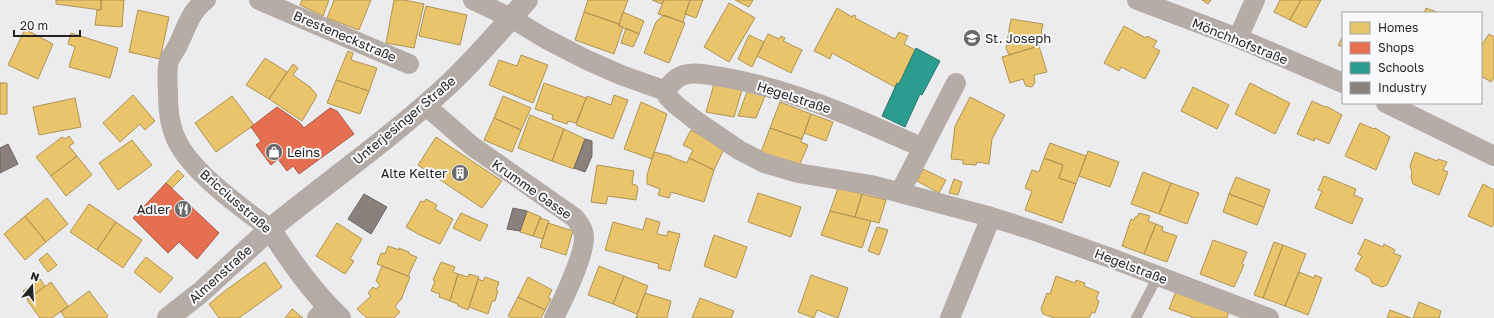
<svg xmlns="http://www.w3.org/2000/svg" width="1494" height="318" font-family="'Golos Text',sans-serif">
<rect width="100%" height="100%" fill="#ececee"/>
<path fill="#e9c46a" stroke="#ae9455" d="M 56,0 L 101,0 L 101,10 L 56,4 Z
M 101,0 L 124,0 L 122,27 L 95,25 L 97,10 L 101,10 Z
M 302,0 L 329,0 L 323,16 L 300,5 Z
M 334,0 L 371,0 L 359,30 L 327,18 Z
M 394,0 L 404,0 L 424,4 L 414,48 L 386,43 Z
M 588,0 L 628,0 L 619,24 L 584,12 Z
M 652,0 L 664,0 L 662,4 Z
M 664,0 L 690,0 L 683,22 L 658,14 Z
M 690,0 L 703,0 L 696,18 L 685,14 Z
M 735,0 L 753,0 L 749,7 Z
M 1202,0 L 1211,0 L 1208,4 Z
M 1280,0 L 1301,0 L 1290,20 L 1274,12 Z
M 1301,0 L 1321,0 L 1306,28 L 1290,20 Z
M 729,3 L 755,18 L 729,62 L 704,47 Z
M 426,6 L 467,15 L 460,45 L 419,36 Z
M 837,8 L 852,17 L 853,15 L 856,16 L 855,18 L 895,39 L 899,32 L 908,36 L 904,44 L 915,50 L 899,84 L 897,83 L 895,87 L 832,53 L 830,59 L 814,51 Z
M 1426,8 L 1439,13 L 1424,13 Z
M 138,10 L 169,17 L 160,59 L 129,52 Z
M 584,12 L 619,24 L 619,26 L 623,27 L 614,54 L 575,40 Z
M 623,12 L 644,21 L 639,34 L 619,26 Z
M 664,15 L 685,23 L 669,63 L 644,53 L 656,22 Z
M 1011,19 L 1043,24 L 1041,33 L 1046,35 L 1048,38 L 1045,41 L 1040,40 L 1039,46 L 1009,55 L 1006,48 Z
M 1124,26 L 1146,38 L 1147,36 L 1157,41 L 1153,47 L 1160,51 L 1145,79 L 1121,67 L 1119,71 L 1104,63 Z
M 626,28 L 639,34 L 633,47 L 621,43 Z
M 25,29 L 53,44 L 38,79 L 8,65 Z
M 71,33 L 118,48 L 110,78 L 69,67 L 75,47 L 68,44 Z
M 768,34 L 779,39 L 781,36 L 785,38 L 783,41 L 802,50 L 791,73 L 757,56 Z
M 1489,34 L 1494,37 L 1494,78 L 1491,82 L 1481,76 L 1481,46 Z
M 749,35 L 764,42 L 752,67 L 738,59 Z
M 1343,36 L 1343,47 L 1338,45 Z
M 1039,46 L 1047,72 L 1034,75 L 1035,82 L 1032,87 L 1026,86 L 1023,79 L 1010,83 L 1002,57 Z
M 348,51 L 353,53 L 351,60 L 377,68 L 369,91 L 336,80 Z
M 521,55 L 548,65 L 533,103 L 489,85 L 499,60 L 517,66 Z
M 265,58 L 287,72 L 269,99 L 246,85 Z
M 293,64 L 298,68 L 293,75 L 310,87 L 317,95 L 314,101 L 302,121 L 269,99 Z
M 336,80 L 369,91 L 360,114 L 327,103 Z
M 0,83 L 7,83 L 7,114 L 0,114 Z
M 544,83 L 586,98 L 576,123 L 568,121 L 567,124 L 552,119 L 553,115 L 535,109 Z
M 1250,83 L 1290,103 L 1275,134 L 1235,114 Z
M 714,84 L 742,90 L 734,117 L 706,112 Z
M 1193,87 L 1229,105 L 1217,129 L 1181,111 Z
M 748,89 L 765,96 L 756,118 L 738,116 Z
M 133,95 L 155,121 L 145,130 L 140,124 L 120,142 L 103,123 Z
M 614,95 L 628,100 L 613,139 L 576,125 L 587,96 L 611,105 Z
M 232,96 L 254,125 L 216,152 L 195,123 Z
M 503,96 L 531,108 L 521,130 L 494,118 Z
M 970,97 L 1005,115 L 992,139 L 989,164 L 977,162 L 976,165 L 963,164 L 963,160 L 951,159 L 955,126 Z
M 75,98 L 81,127 L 39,135 L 33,107 Z
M 1312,101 L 1325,107 L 1326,106 L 1342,115 L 1329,144 L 1315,138 L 1314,141 L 1297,134 Z
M 641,102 L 667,114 L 652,159 L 624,149 Z
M 780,102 L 811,114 L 802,139 L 770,128 Z
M 811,114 L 833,122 L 826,141 L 804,133 Z
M 530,115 L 564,129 L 552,161 L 518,148 Z
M 494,118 L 521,130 L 512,152 L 484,140 Z
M 1360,123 L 1374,129 L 1375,128 L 1390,137 L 1376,170 L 1345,156 Z
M 770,128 L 802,139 L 801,142 L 808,145 L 799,166 L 761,152 Z
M 564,129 L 585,139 L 574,169 L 552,161 Z
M 691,130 L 724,149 L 714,170 L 689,158 L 693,150 L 683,145 Z
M 69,136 L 74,143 L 69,146 L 77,156 L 51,176 L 36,157 L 62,137 L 65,139 Z
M 436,137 L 502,181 L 482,208 L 418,165 Z
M 132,140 L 152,165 L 118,190 L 99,163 Z
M 1050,143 L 1086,156 L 1076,184 L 1059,178 L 1063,165 L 1044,158 Z
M 1088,151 L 1119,162 L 1110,187 L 1079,176 Z
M 654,152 L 671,156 L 671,157 L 687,163 L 689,158 L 714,170 L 704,202 L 671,192 L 669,198 L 658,195 L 660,189 L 647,184 L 647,175 Z
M 1415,152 L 1437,161 L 1438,159 L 1447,162 L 1443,170 L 1448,172 L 1439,195 L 1413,184 L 1411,177 L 1412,172 L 1410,166 Z
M 77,156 L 92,175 L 66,196 L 51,176 Z
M 1044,158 L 1063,165 L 1059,178 L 1076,184 L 1062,223 L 1025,210 L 1032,191 L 1025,188 L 1032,170 L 1039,172 Z
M 597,165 L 634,171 L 632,184 L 636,185 L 638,188 L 636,200 L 608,196 L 606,204 L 591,202 Z
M 923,169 L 946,180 L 939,193 L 917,181 Z
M 178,170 L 184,176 L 172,188 L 166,183 Z
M 1143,172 L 1171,183 L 1159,214 L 1131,204 Z
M 1324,176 L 1356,189 L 1354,195 L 1363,199 L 1352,224 L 1315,208 L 1322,191 L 1318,190 Z
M 1236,177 L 1270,190 L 1264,207 L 1229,194 Z
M 954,179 L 962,182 L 958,195 L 949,193 Z
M 1171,183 L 1199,193 L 1187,224 L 1159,214 Z
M 1483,184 L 1494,190 L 1494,223 L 1492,227 L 1468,216 Z
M 838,188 L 862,194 L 855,217 L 830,211 Z
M 758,193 L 801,207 L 791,237 L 748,222 Z
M 862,194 L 886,200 L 879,223 L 855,217 Z
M 1229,194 L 1264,207 L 1257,225 L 1223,212 Z
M 47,198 L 68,224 L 46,242 L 25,216 Z
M 426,199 L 437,205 L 435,209 L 453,219 L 440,244 L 420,235 L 406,227 L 421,201 L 424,202 Z
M 89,204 L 116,222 L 97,250 L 70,232 Z
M 527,211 L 541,217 L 533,236 L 520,232 Z
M 830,211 L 871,221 L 862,248 L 821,235 Z
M 461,213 L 488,225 L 480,241 L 453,228 Z
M 1139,213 L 1150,216 L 1148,221 L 1156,224 L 1144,254 L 1122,246 L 1131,219 L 1134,220 L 1135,217 L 1137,217 Z
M 25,216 L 46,242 L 25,260 L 4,234 Z
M 540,218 L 549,221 L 543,239 L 533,236 Z
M 646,218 L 660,222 L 657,234 L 667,236 L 668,231 L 680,234 L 670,271 L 658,268 L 659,264 L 605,250 L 613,222 L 643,230 Z
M 116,222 L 142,240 L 123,268 L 97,250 Z
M 337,223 L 362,239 L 350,259 L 354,261 L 345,274 L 316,256 Z
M 548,223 L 573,231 L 566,255 L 540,247 Z
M 1156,224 L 1163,227 L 1162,231 L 1177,236 L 1167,262 L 1144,254 Z
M 877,227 L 888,230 L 879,255 L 868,251 Z
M 714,235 L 747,247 L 736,278 L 704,266 Z
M 1365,239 L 1383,247 L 1384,244 L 1395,250 L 1393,253 L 1401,256 L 1387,285 L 1382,287 L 1372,283 L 1370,278 L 1355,270 L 1362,256 L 1358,254 Z
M 1213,240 L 1247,252 L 1242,264 L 1244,265 L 1234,287 L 1200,274 Z
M 1274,242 L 1283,245 L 1263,298 L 1254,295 Z
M 1283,245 L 1306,254 L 1285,306 L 1263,298 Z
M 388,246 L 399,250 L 399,248 L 409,252 L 409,254 L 417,257 L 408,276 L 377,264 L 381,253 L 385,254 Z
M 47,253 L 57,265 L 48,272 L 39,260 Z
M 146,257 L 173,278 L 160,293 L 134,272 Z
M 265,262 L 282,287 L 239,318 L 219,318 L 209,304 L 226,290 Z
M 441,262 L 455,267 L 453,272 L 458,274 L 450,301 L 439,297 L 440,294 L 431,291 L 435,281 L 433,280 Z
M 382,266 L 410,277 L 401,300 L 400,300 L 395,307 L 400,312 L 394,318 L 367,318 L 357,309 L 371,296 L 368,293 L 373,287 L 376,289 L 380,285 L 376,281 Z
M 599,266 L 624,276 L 613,304 L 588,295 Z
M 1299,272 L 1314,278 L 1315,275 L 1322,278 L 1308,315 L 1285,306 Z
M 458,274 L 468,277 L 469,274 L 479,277 L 468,310 L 458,306 L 458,304 L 450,301 Z
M 811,275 L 848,288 L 838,318 L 817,310 L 814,318 L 798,312 Z
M 624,276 L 648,286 L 637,314 L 613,304 Z
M 1056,276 L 1075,283 L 1076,280 L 1085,283 L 1084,286 L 1099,292 L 1096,299 L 1099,301 L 1095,313 L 1092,312 L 1089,318 L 1055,318 L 1043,314 L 1041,309 L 1047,293 L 1050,294 Z
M 485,277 L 499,282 L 496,291 L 498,291 L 495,301 L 492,301 L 488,314 L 469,307 L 478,279 L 483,281 Z
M 528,277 L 552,290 L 548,298 L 551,299 L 545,310 L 518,297 Z
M 40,279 L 45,286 L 28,299 L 23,291 Z
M 51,282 L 68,306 L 52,318 L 40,318 L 27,300 Z
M 89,291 L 108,316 L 106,318 L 65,318 L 61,312 Z
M 1176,291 L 1229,311 L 1227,318 L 1195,318 L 1169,309 Z
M 645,293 L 671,301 L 667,318 L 636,318 Z
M 518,297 L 545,310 L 541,318 L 512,318 L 508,316 Z
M 700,298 L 734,311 L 731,318 L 692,318 Z
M 1419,302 L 1441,311 L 1439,318 L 1413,318 Z
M 292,309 L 303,318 L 285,318 Z
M 1390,310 L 1411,318 L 1387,318 Z"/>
<path fill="#e76f51" stroke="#ac5844" d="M 277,107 L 299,122 L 304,128 L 330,108 L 337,111 L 354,134 L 299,174 L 293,166 L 287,171 L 278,159 L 271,165 L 256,145 L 261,141 L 251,127 Z
M 166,183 L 219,233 L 197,259 L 179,242 L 168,253 L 133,218 Z"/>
<path fill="#2a9d8f" stroke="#28796f" d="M 916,48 L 940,61 L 922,95 L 920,94 L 905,127 L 882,116 L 897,83 L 899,84 Z"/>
<path fill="#8a817c" stroke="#6b6562" d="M 585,139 L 592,141 L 592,156 L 585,172 L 574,168 Z
M 8,144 L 18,164 L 0,173 L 0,148 Z
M 364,194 L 387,207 L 371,234 L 348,219 Z
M 513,208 L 527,211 L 520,231 L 507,229 Z"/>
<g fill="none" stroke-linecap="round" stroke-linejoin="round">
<path stroke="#b5aca7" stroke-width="10" d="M 1136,318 L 1158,276"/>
<path stroke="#b5aca7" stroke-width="20" d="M 206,0 C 190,11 186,29 178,45 C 175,51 171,56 169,61 C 166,71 168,85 168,95 C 168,108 169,121 174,134 C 186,169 241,207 270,229
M 259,0 L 409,64
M 473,0 L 511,18 L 546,39 L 587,60 L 621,75 L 666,91 L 668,97 L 676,105 L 695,120 L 739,150 L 764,163 L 798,173 L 871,185 L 991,217 L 1038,232 L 1116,260 L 1269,318
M 1137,0 L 1238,38 L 1343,83
M 1238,38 L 1255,0
M 666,91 C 671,82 678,75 689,74 C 699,72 712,76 722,77 C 793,89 858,119 923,148
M 1386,103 L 1494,156
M 425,105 L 472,146 L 575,218 C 579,224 584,229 584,237 C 585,254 562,302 554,318
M 900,192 L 956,83
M 317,318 L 327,306
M 950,318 L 991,217"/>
<path stroke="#b5aca7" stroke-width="22" d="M 168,318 L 200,293 L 270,229"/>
<path stroke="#b4aba7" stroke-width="22" d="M 340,318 C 312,292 291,261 270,229 C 329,181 392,137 448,85 C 476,59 501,29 527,0"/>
</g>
<defs>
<symbol id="school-disc" viewBox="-11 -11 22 22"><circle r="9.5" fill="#6a6a6b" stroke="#f9f9fc"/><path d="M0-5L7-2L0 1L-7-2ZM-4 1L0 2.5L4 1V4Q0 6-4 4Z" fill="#fff"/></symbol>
<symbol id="shop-disc" viewBox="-11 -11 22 22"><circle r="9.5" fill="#6a6a6b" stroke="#f9f9fc"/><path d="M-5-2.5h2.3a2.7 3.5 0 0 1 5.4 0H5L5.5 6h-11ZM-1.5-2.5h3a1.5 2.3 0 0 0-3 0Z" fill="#fff"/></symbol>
<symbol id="building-disc" viewBox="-11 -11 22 22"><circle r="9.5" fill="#6a6a6b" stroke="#f9f9fc"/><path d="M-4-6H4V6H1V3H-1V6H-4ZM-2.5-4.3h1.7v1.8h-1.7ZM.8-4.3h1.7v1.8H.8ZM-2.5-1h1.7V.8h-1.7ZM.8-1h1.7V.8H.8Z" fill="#fff"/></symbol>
<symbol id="restaurant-disc" viewBox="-11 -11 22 22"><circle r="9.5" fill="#6a6a6b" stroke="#f9f9fc"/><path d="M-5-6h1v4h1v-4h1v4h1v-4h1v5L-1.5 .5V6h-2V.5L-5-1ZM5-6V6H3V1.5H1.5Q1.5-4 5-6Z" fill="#fff"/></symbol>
</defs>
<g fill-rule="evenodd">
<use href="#school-disc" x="962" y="28" width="20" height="20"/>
<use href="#shop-disc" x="264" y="142" width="20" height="20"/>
<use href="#building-disc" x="450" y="163" width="20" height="20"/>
<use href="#restaurant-disc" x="173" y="199" width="20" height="20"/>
</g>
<g text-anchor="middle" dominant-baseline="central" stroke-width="4" stroke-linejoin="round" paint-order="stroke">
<g font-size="13" fill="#242425" stroke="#f9f9fc">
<text transform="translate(345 36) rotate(23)">Bresteneckstraße</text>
<text transform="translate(1240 41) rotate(22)">Mönchhofstraße</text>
<text transform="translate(794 97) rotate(18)">Hegelstraße</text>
<text transform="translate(404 120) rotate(-40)">Unterjesinger Straße</text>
<text transform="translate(532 189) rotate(35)">Krumme Gasse</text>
<text transform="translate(236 201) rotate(41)">Bricciusstraße</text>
<text transform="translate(1131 266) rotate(21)">Hegelstraße</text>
<text transform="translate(220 274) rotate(-42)">Almenstraße</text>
</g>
<g font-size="13" fill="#242425" stroke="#f9f9fc" text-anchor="start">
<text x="985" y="38">St. Joseph</text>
<text x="287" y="152">Leins</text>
<text x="447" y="173" text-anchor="end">Alte Kelter</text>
<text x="170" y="209" text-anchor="end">Adler</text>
</g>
</g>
<rect x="1342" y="12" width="140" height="92" fill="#f9f9fc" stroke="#a4a4a6"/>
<rect x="1350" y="22" width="20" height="12" fill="#e9c46a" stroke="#a4a4a6"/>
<text x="1378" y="32" font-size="12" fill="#242425">Homes</text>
<rect x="1350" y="42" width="20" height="12" fill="#e76f51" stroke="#a4a4a6"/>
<text x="1378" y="52" font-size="12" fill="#242425">Shops</text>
<rect x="1350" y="62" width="20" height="12" fill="#2a9d8f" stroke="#a4a4a6"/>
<text x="1378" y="72" font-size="12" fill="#242425">Schools</text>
<rect x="1350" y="82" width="20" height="12" fill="#8a817c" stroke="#a4a4a6"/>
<text x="1378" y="92" font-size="12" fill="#242425">Industry</text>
<g transform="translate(32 286) rotate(18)" stroke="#f9f9fc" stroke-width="3" paint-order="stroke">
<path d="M0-3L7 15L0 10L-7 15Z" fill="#242425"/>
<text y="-6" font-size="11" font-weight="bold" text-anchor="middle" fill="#242425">N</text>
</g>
<path d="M14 30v6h66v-6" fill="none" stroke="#242425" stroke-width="2"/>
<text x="20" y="30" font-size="12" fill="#242425" stroke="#f9f9fc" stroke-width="3" paint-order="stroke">20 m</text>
</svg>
